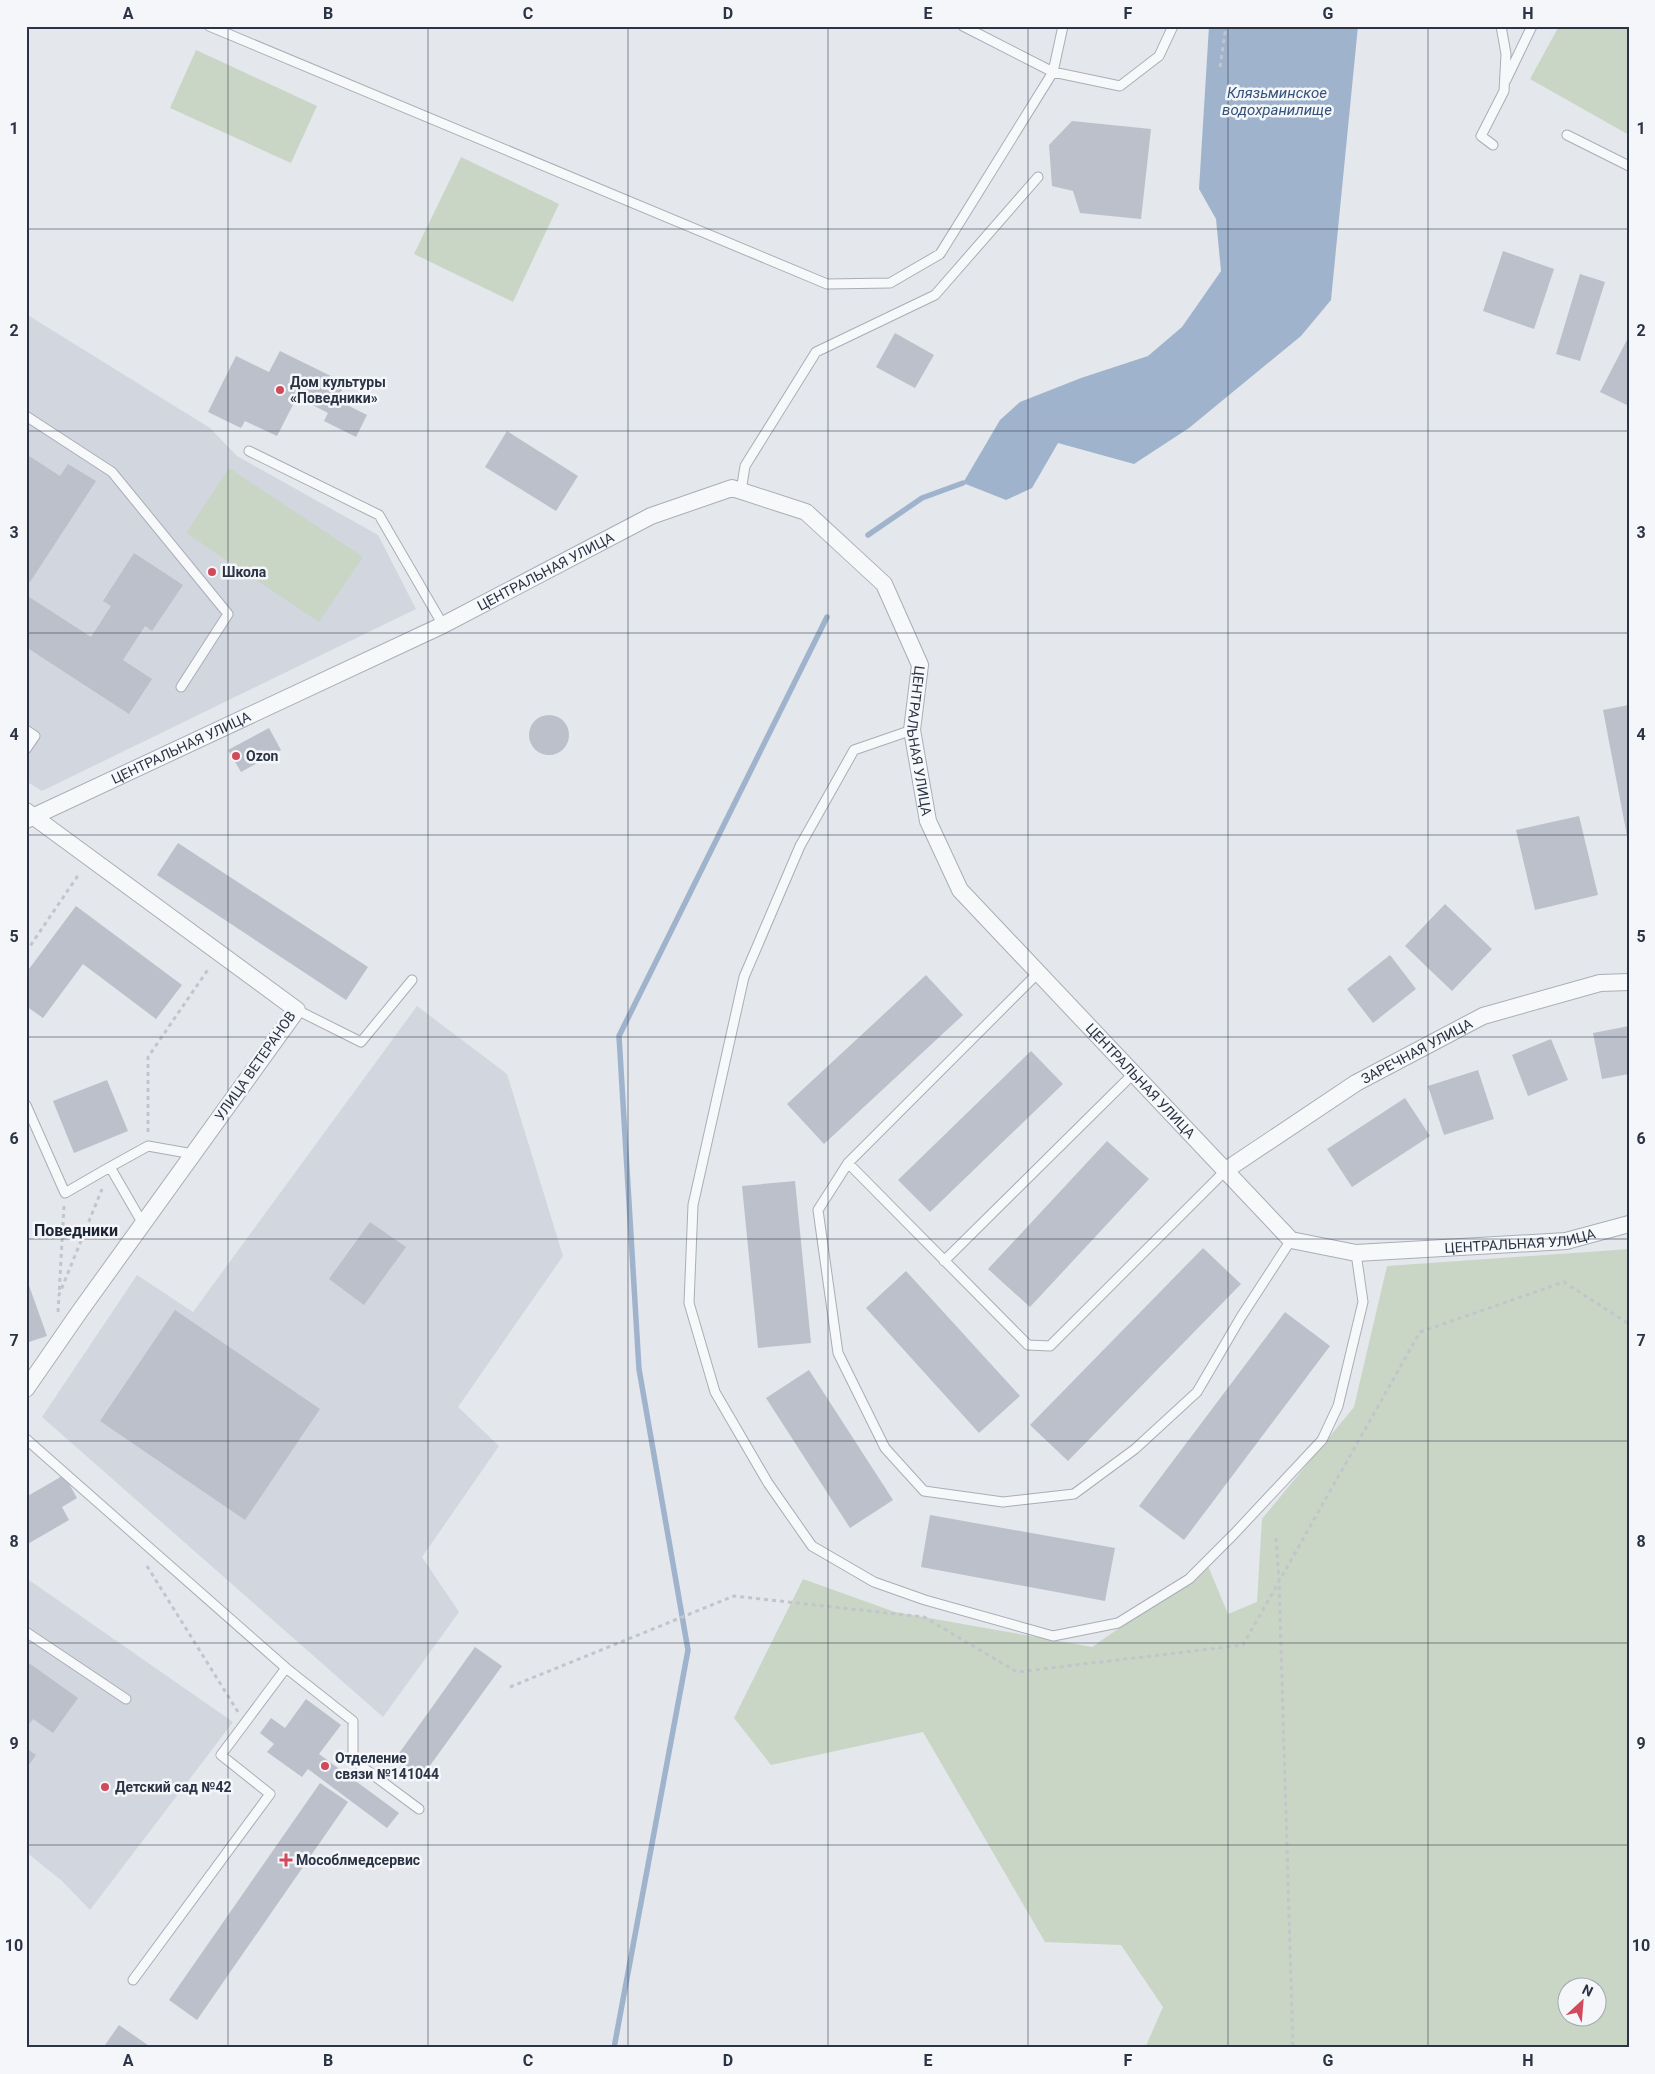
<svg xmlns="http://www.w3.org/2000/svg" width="1655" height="2074" font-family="Roboto,sans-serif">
<rect width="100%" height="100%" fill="#e4e7ec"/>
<path fill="#d2d6de" d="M 26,314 L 210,428 L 237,456 L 378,535 L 416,609 L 42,791 L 26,781 Z
M 417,1006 L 507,1074 L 563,1256 L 458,1407 L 499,1446 L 422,1557 L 459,1612 L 383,1717 L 42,1417 L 137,1275 L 193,1312 Z
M 26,1578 L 233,1722 L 90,1910 L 62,1881 L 26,1852 Z"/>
<path fill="#c9d6c5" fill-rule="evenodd" d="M 1559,26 L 1629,26 L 1629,135 L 1530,79 Z
M 196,50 L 317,106 L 291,163 L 170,108 Z
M 461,157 L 559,204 L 513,302 L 414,254 Z
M 229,468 L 363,557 L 319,622 L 186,533 Z
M 1629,1249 L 1629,2048 L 1145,2048 L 1163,2007 L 1121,1945 L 1045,1942 L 923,1732 L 771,1765 L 734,1718 L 803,1579 L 895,1612 L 1092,1647 L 1208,1566 L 1228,1614 L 1257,1602 L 1262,1519 L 1354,1407 L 1387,1266 ZM 1568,1986 L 1598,1986 L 1598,2016 L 1568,2016 Z"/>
<path fill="#9fb4cc" d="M 1209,26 L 1358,26 L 1331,300 L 1301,336 L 1189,428 L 1134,464 L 1058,443 L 1032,488 L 1006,500 L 963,483 L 1000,420 L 1020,402 L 1081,378 L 1148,356 L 1182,327 L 1221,271 L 1216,219 L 1199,189 Z"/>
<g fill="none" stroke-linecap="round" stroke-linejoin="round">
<path stroke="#9fb4cc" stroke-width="5.5" d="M 868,535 L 922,498 L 963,483
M 614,2048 L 688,1650 L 639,1369 L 619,1036 L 827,617"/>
</g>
<path fill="#bbc0ca" d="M 1072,121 L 1151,129 L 1141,219 L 1080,213 L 1073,191 L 1052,186 L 1049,145 Z
M 1503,251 L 1554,269 L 1534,329 L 1483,311 Z
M 1580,274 L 1605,282 L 1580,361 L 1556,354 Z
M 895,333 L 934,355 L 915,388 L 876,367 Z
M 1629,336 L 1629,406 L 1600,392 Z
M 280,351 L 345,383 L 337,400 L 367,415 L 356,437 L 324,421 L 328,413 L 297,397 L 277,436 L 245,421 L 241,428 L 208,412 L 236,356 L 269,372 Z
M 507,431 L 578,476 L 556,511 L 485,467 Z
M 26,454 L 60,476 L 68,464 L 96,481 L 30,582 L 26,579 Z
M 134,553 L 183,585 L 152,631 L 145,626 L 123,660 L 152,679 L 129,714 L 26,647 L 26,595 L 91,637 L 111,606 L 103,601 Z
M 1629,705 L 1629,841 L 1628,841 L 1603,710 Z
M529 735a20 20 0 1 1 40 0a20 20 0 1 1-40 0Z
M 269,728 L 281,750 L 241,772 L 228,750 Z
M 1579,816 L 1598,895 L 1535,910 L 1516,830 Z
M 178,843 L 368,967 L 346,1000 L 157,875 Z
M 1445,904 L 1492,949 L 1452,991 L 1405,946 Z
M 76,906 L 182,985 L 156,1019 L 83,964 L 43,1018 L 26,1006 L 26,973 Z
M 1390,955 L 1416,989 L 1373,1023 L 1347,989 Z
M 926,975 L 963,1015 L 824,1144 L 787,1104 Z
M 1629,1026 L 1629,1074 L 1602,1079 L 1593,1033 Z
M 1551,1039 L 1568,1080 L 1528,1096 L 1512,1055 Z
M 1031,1051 L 1063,1084 L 930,1212 L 898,1180 Z
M 1478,1070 L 1494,1119 L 1444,1135 L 1428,1086 Z
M 107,1080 L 128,1131 L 74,1153 L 53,1101 Z
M 1405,1098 L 1430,1136 L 1352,1187 L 1327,1149 Z
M 1107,1141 L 1149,1179 L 1030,1307 L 988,1269 Z
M 795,1181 L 811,1343 L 758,1348 L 742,1186 Z
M 370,1222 L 406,1247 L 364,1305 L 329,1279 Z
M 1203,1248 L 1241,1284 L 1068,1461 L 1030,1425 Z
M 906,1271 L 1020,1396 L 979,1433 L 866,1308 Z
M 26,1277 L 47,1336 L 26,1343 Z
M 175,1310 L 320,1409 L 245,1520 L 100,1421 Z
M 1285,1312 L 1330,1346 L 1184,1540 L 1139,1506 Z
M 809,1370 L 893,1500 L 850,1528 L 766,1398 Z
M 64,1475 L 77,1498 L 62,1507 L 69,1520 L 26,1545 L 26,1497 Z
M 930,1515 L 1115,1548 L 1105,1601 L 921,1567 Z
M 475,1647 L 502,1666 L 421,1778 L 395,1759 Z
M 26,1661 L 78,1698 L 53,1733 L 33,1719 L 26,1728 Z
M 306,1699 L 341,1725 L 319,1754 L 399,1813 L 387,1828 L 308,1769 L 302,1777 L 267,1752 L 274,1744 L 260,1733 L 271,1718 L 285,1728 Z
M 26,1748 L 36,1755 L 26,1769 Z
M 320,1783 L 348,1802 L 197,2020 L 169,2000 Z
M 119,2025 L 152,2048 L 103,2048 Z"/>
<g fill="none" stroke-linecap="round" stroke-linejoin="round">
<defs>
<path id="lane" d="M 209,26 L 827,284 L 890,283 L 940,254 L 1053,72 L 1120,86 L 1159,56 L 1173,26
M 963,26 L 1053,72 L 1063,26
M 1506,80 L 1532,26
M 1567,135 L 1629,166
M 1493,145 L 1481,136 L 1504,91 L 1506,54 L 1501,26
M 26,416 L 112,472 L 228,614 L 181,687
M 249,451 L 379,515 L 443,625
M 741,491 L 745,466 L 816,352 L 935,295 L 1038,177
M 26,730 L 35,736 L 26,749
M 912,730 L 854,750 L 800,846 L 744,977 L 693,1205 L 689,1303 L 715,1392 L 768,1483 L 812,1546 L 874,1582 L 925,1600 L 1053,1636 L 1118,1623 L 1189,1579 L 1234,1534 L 1322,1440 L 1338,1406 L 1363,1302 L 1356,1253
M 1038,973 L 848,1163 L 818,1210 L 838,1353 L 885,1448 L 924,1491 L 1003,1502 L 1074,1494 L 1135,1449 L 1197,1392 L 1241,1317 L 1291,1240
M 297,1010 L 361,1042 L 412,980
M 26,1105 L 65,1193 L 110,1167 L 143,1224
M 848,1163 L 1028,1345 L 1050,1346 L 1226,1170
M 110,1167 L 148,1146 L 193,1154
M 944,1261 L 1134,1073
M 26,1439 L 286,1668 L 221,1755 L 270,1794 L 133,1980
M 26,1632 L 126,1699
M 286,1668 L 353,1721 L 353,1760 L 419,1809"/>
<g id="street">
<path d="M 26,811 L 297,1010 L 80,1311 L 26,1389"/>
<path id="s1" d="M 26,820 L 443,625 L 651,516 L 732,488 L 806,512 L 884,584 L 920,665 L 912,730 L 928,821 L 960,890 L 1291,1240 L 1356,1253 L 1566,1241 L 1629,1224"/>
<path id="s2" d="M 1226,1170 L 1356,1083 L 1483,1016 L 1600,983 L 1629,982"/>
</g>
</defs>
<use href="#lane" stroke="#a9aeb7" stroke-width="11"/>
<use href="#street" stroke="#a9aeb7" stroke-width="18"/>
<path stroke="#c2c5cb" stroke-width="3" stroke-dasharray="4 4" stroke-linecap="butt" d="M 1220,67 L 1226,26
M 26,952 L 79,874
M 148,1132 L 148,1057 L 209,968
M 64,1206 L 59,1295 L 102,1189
M 58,1312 L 59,1295
M 1276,1538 L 1279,1580 L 1293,2048
M 147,1566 L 238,1712
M 510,1687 L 734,1596 L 924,1617 L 1017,1672 L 1243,1645 L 1420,1332 L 1564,1282 L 1629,1324"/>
<use href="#lane" stroke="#f7f8fa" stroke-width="9"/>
<use href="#street" stroke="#f7f8fa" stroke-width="16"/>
</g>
<path fill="none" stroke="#2b3445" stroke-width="1" stroke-opacity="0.55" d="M 228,26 L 228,2048M 428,26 L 428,2048M 628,26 L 628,2048M 828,26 L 828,2048M 1028,26 L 1028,2048M 1228,26 L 1228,2048M 1428,26 L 1428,2048M 26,229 L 1629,229M 26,431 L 1629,431M 26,633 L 1629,633M 26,835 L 1629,835M 26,1037 L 1629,1037M 26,1239 L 1629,1239M 26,1441 L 1629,1441M 26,1643 L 1629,1643M 26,1845 L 1629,1845"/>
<g fill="#d1495b" stroke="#f4f6f9" stroke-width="2">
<circle cx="280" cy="390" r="5"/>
<circle cx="212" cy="572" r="5"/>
<circle cx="236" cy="756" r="5"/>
<circle cx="325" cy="1766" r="5"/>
<circle cx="105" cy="1787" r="5"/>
<path d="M283.5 1852.5h5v5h5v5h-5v5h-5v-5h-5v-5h5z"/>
</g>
<g text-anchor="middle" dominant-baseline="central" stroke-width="5" stroke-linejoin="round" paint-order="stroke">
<g font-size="14" font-weight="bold" fill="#2b3445" stroke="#f4f6f9" text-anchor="start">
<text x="290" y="382">Дом культуры<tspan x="290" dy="16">«Поведники»</tspan></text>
<text x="222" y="572">Школа</text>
<text x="246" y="756">Ozon</text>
<text x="335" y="1758">Отделение<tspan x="335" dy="16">связи №141044</tspan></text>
<text x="115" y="1787">Детский сад №42</text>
<text x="296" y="1860">Мособлмедсервис</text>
</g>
<g font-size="14" fill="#2b3445" stroke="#f4f6f9">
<text stroke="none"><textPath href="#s1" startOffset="576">ЦЕНТРАЛЬНАЯ УЛИЦА</textPath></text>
<text stroke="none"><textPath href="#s1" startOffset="1130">ЦЕНТРАЛЬНАЯ УЛИЦА</textPath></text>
<text stroke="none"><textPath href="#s1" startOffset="171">ЦЕНТРАЛЬНАЯ УЛИЦА</textPath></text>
<text stroke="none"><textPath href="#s2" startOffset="225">ЗАРЕЧНАЯ УЛИЦА</textPath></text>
<text transform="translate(255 1066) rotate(-55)">УЛИЦА ВЕТЕРАНОВ</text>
<text stroke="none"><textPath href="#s1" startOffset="1550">ЦЕНТРАЛЬНАЯ УЛИЦА</textPath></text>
<text stroke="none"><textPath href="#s1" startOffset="2000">ЦЕНТРАЛЬНАЯ УЛИЦА</textPath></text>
</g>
<g font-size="15" font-style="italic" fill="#34527a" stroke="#f4f6f9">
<text x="1277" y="93">Клязьминское<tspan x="1277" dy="17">водохранилище</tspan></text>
</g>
<g font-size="16" font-weight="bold" fill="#1d2536" stroke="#f4f6f9">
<text x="76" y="1230">Поведники</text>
</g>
</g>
<rect width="1655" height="2074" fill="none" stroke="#f4f6f9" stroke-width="55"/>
<g transform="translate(1582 2002) rotate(26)"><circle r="24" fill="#f4f6f9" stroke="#a4a8b1"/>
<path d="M0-4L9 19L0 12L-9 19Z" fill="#d1495b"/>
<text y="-8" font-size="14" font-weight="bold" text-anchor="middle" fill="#2b3445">N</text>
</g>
<rect x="28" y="28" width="1600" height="2018" fill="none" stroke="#2b3445" stroke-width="2"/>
<g font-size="16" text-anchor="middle" font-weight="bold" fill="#2b3445">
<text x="128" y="19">A</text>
<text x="328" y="19">B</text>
<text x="528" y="19">C</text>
<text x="728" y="19">D</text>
<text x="928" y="19">E</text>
<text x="1128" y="19">F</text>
<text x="1328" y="19">G</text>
<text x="1528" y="19">H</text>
<text x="14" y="134">1</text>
<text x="1641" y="134">1</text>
<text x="14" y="336">2</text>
<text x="1641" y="336">2</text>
<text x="14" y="538">3</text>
<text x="1641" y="538">3</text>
<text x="14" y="740">4</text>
<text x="1641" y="740">4</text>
<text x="14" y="942">5</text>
<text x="1641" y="942">5</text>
<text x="14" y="1144">6</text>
<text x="1641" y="1144">6</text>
<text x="14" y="1346">7</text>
<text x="1641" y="1346">7</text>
<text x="14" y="1547">8</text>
<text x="1641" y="1547">8</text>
<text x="14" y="1749">9</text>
<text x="1641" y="1749">9</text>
<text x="14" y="1951">10</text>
<text x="1641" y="1951">10</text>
<text x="128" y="2066">A</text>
<text x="328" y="2066">B</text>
<text x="528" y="2066">C</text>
<text x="728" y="2066">D</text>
<text x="928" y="2066">E</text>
<text x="1128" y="2066">F</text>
<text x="1328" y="2066">G</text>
<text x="1528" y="2066">H</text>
</g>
</svg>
